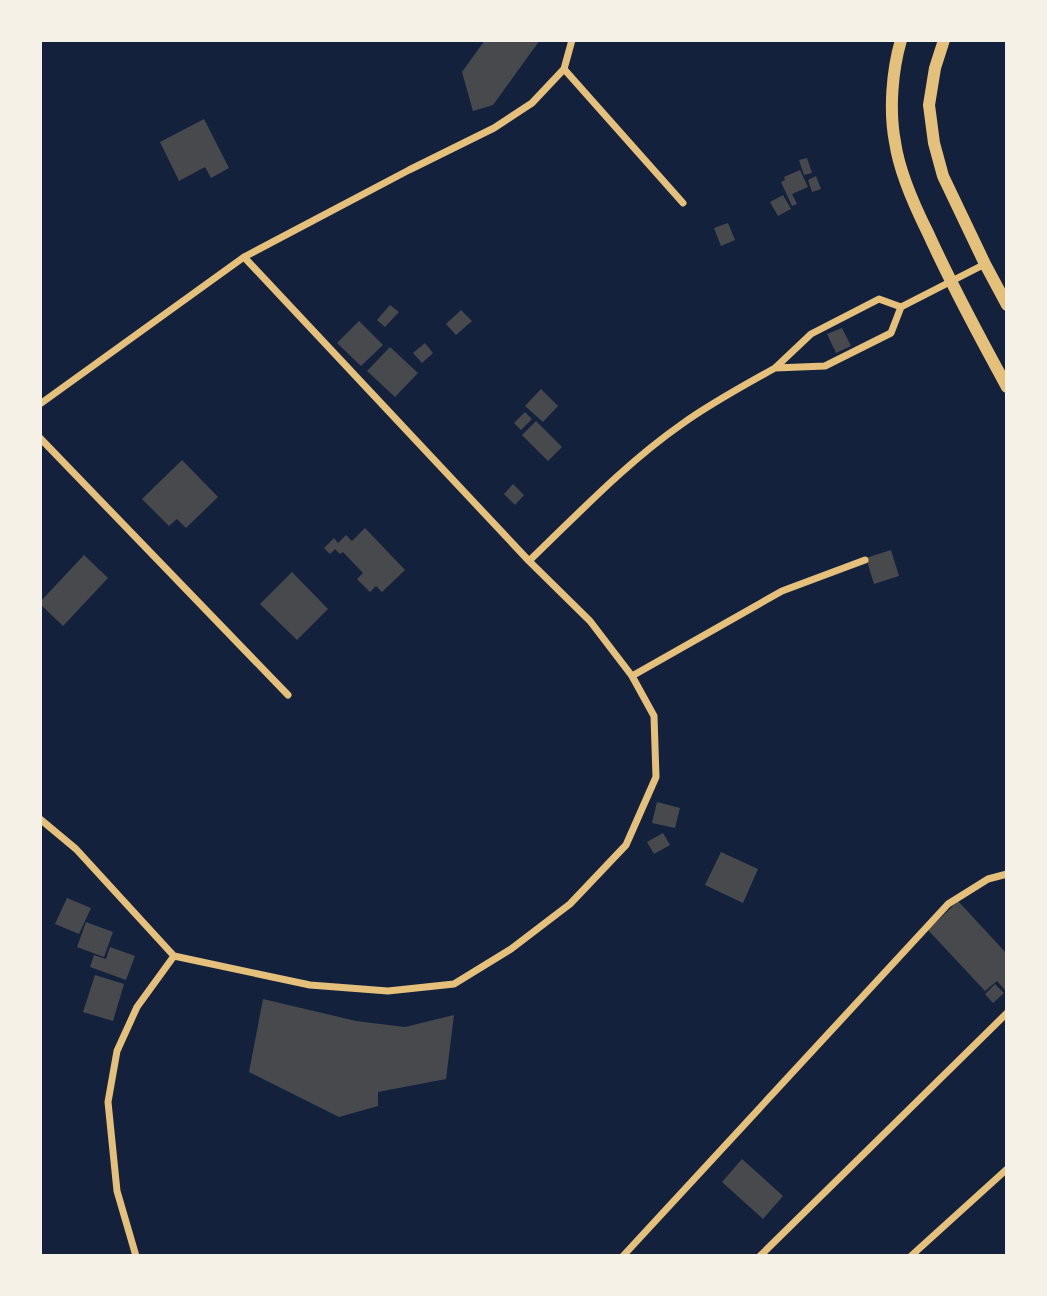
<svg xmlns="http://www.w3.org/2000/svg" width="1047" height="1296" font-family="Manrope,sans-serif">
<rect width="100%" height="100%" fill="#14213d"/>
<path fill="#48494c" d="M 485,40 L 540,40 L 493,105 L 473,111 L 462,72 Z
M 204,119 L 229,168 L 211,178 L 205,167 L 179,181 L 160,142 Z
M 807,158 L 812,173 L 804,175 L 799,160 Z
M 800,170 L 808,187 L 792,194 L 797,204 L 792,206 L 781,182 L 785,180 L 784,177 Z
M 816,176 L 821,189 L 812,192 L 808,180 Z
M 783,195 L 791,209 L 778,216 L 770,202 Z
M 728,223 L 735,240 L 721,246 L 714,228 Z
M 390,305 L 399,312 L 385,327 L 377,320 Z
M 461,310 L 472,321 L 456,335 L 446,324 Z
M 359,321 L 383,345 L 361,366 L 337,343 Z
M 842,328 L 851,346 L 836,353 L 827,334 Z
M 425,343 L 433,353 L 422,363 L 413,353 Z
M 390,347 L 418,373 L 395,397 L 367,371 Z
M 541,389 L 558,406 L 543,422 L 525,406 Z
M 525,412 L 532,419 L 521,430 L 514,423 Z
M 536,421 L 562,447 L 548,461 L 522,435 Z
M 182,460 L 218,497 L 186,528 L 177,519 L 169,526 L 142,499 Z
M 513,484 L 524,495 L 515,505 L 504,494 Z
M 365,528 L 405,570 L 382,592 L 376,586 L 370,592 L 357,579 L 363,573 L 343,552 L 340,554 L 335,549 L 330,554 L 324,548 L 334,538 L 338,543 L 346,535 L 352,541 Z
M 891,550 L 899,576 L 874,584 L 866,558 Z
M 84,555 L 108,578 L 63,626 L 40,604 L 40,602 Z
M 292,572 L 328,609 L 297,640 L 260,604 Z
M 657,802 L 680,808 L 675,828 L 652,823 Z
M 663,833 L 670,845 L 654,854 L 647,842 Z
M 721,852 L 758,869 L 743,903 L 705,885 Z
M 67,898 L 91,908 L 79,934 L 55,924 Z
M 958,901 L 1007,954 L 1007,989 L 1005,990 L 997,981 L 985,991 L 928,930 Z
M 86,922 L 113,932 L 104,957 L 77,947 Z
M 110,947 L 135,956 L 126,980 L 90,967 L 94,955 L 106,959 Z
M 95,975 L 124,984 L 113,1021 L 83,1012 Z
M 995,984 L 1004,993 L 993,1003 L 985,994 Z
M 263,999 L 356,1021 L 405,1027 L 454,1015 L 446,1079 L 378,1092 L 378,1106 L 339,1117 L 249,1072 Z
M 742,1159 L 783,1196 L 763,1219 L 722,1182 Z"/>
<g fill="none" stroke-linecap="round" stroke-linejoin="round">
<path stroke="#e5c07b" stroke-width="7" d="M 564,69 L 683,203
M 901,307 L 879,299 L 811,334 L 775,368 L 825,366 L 891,333 L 901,307 L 985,264
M 40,404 L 244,257 L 409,170 L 494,128 L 532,103 L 564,69 L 572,40
M 40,438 L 288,695
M 529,561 C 578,514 626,463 682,424 C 711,403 743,386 775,368
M 632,676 L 782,591 L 865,560
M 40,819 L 76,849 L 174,956 L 310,985 L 388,991 L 454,984 L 511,949 L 570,904 L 626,845 L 656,777 L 654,716 L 632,676 L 590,621 L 529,561 L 244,257
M 136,1256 L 117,1191 L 108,1102 L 117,1051 L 137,1007 L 174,956
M 623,1256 L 948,904 L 988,879 L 1007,874
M 760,1256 L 1007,1013
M 911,1256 L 1007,1169"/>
<path stroke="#e5c07b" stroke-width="12" d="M 901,40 C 892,71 889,111 895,142 C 899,170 915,207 928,233 C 952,286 979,336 1007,387
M 944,40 L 935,68 L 929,105 L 934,143 L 943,176 L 985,264 L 1007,305"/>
</g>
<rect width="1047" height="1296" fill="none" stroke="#f6f1e7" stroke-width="84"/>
</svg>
